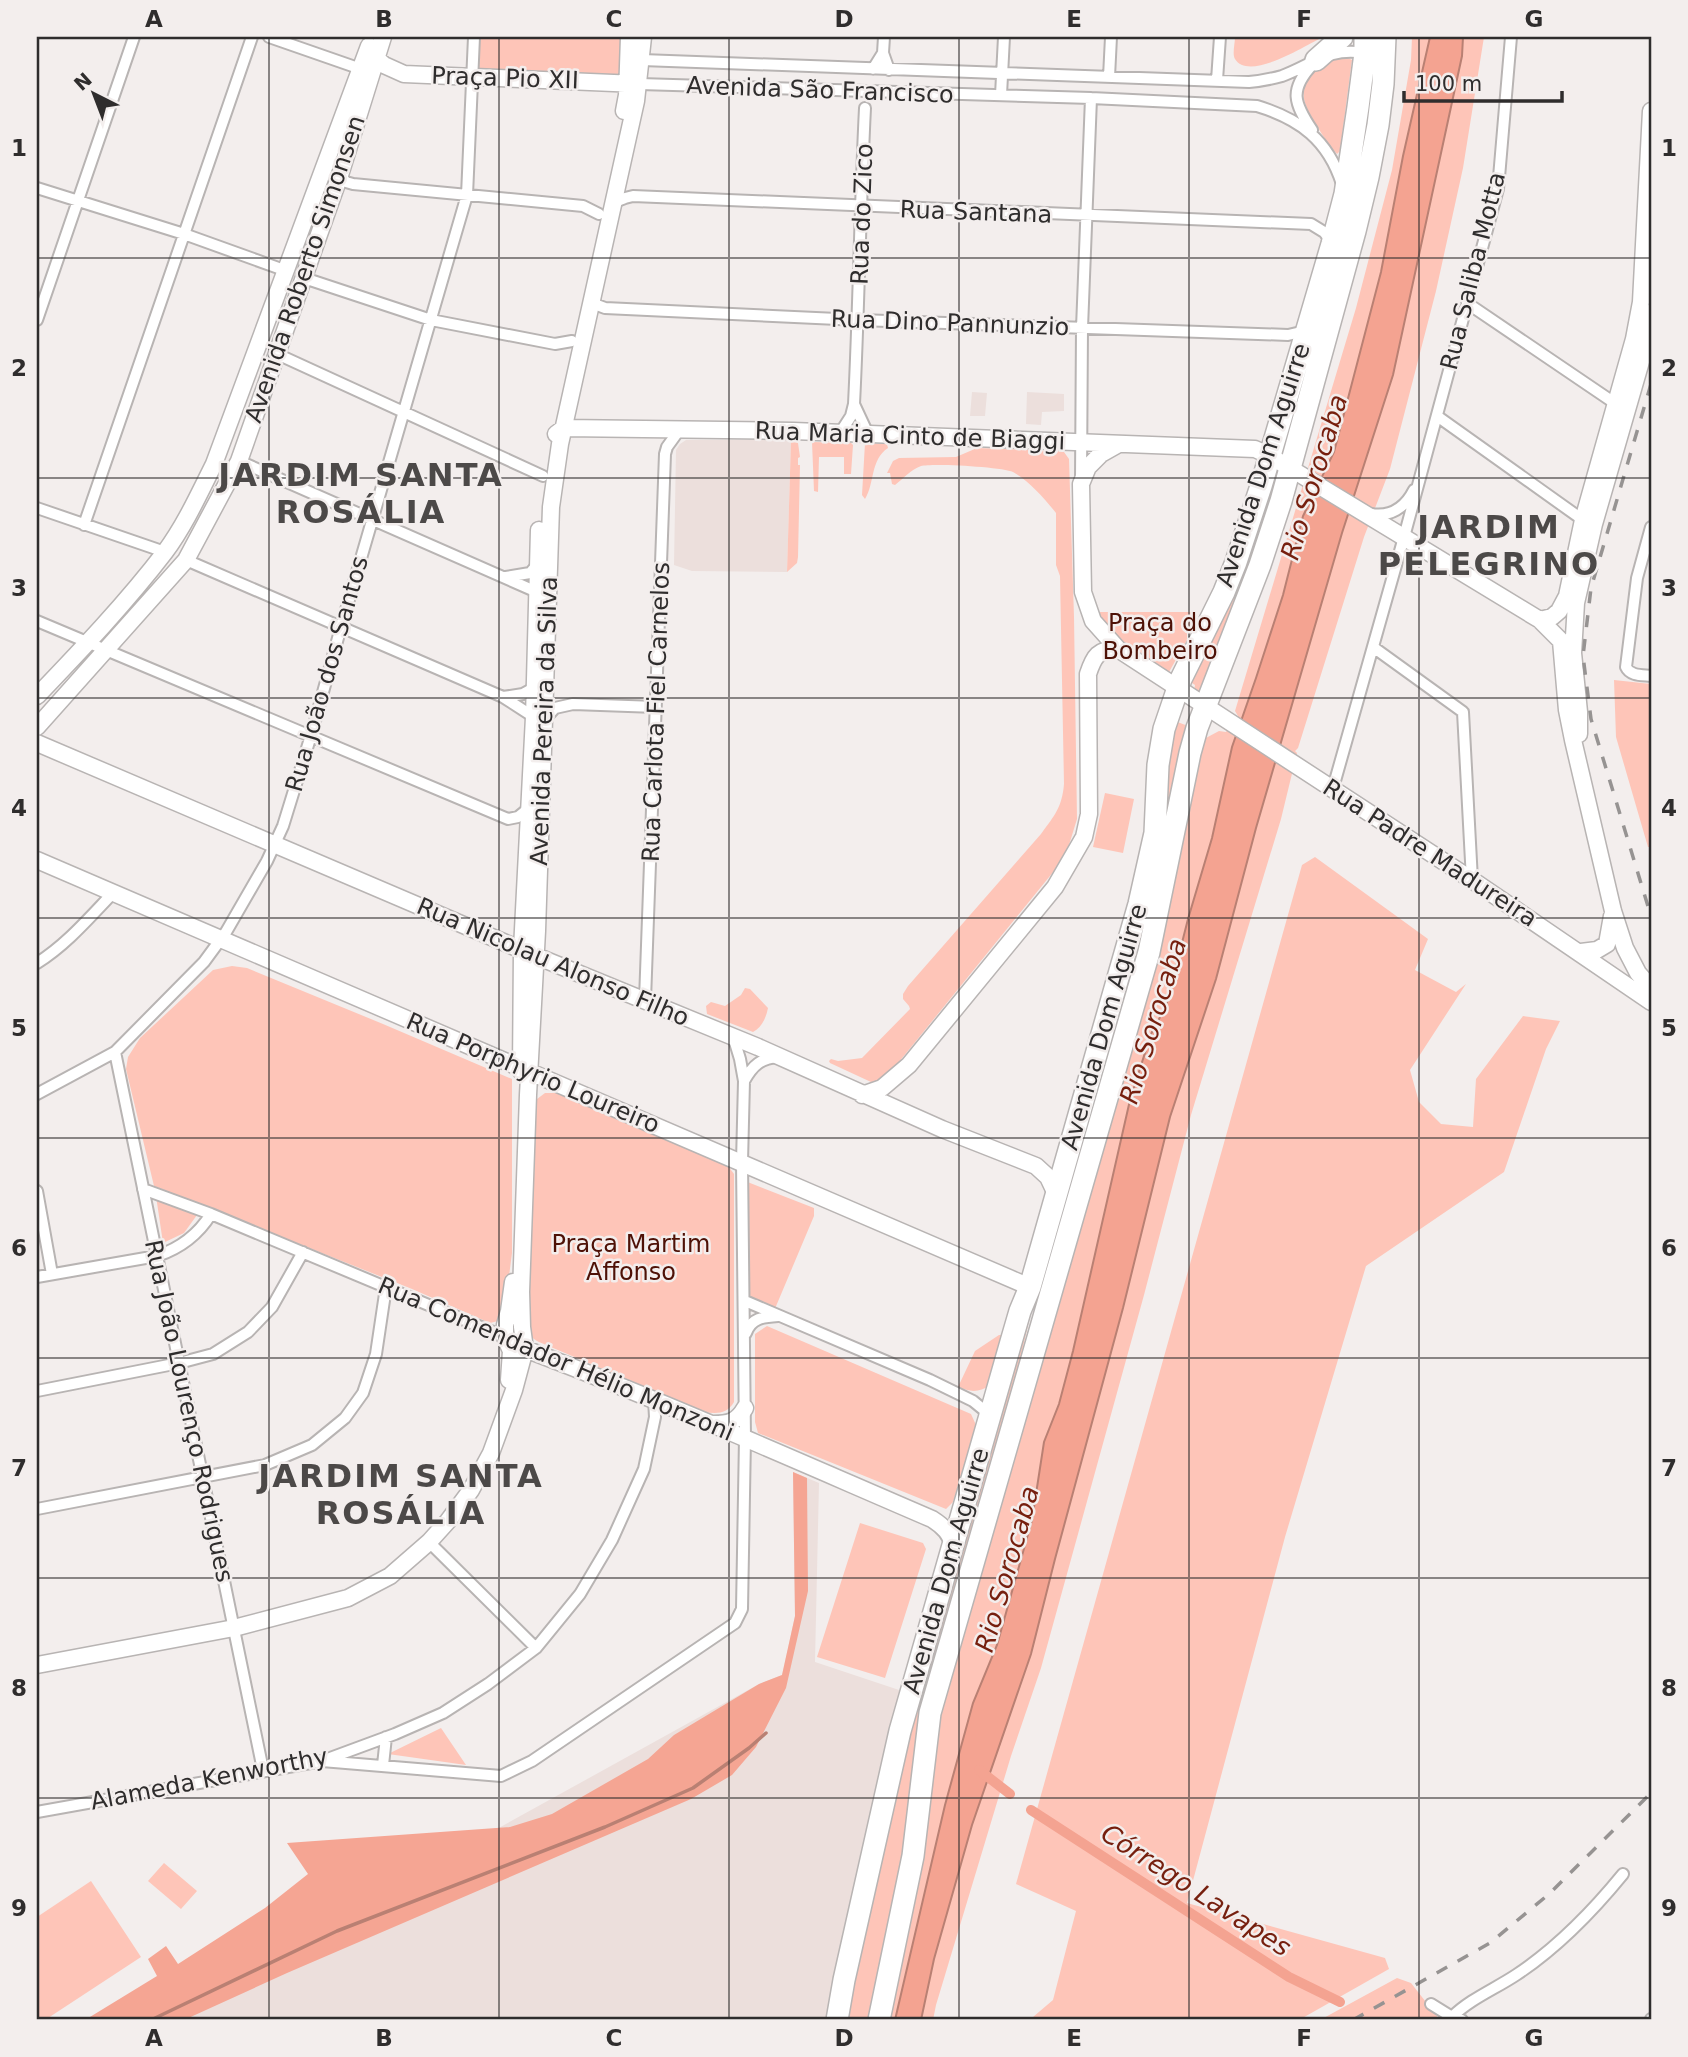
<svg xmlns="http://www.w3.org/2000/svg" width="1688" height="2057" font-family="'DejaVu Sans',sans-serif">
<rect width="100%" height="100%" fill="#f3eeed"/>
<path fill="#ecdfdc" d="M 972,392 L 987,393 L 985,416 L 970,416 Z
M 1027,392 L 1064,394 L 1064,411 L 1042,412 L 1041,425 L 1026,424 Z
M 686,440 L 791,440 L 787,572 L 692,571 L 674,565 L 676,450 L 680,444 Z
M 793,1472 L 819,1483 L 815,1662 L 902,1691 L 829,2020 L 137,2020 L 345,1913 L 759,1684 L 782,1675 L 795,1616 Z"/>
<path fill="#fec5b8" d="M 480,37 L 622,37 L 620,76 L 478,70 Z
M 1235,37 L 1323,37 C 1306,45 1249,82 1235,59 C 1232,55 1235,43 1235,37 Z
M 1412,37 L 1484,37 L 1463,168 L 1436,291 L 1390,469 L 1364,537 L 1298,748 L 1295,751 L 1297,753 L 1281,819 L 1191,1115 L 1144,1295 L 1041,1668 L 1011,1756 L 936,2005 L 933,2020 L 886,2020 L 933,1740 L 1204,739 L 1219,731 L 1226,732 L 1233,720 L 1238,716 L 1235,711 L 1356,308 L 1392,170 L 1411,60 Z
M 1333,57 L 1348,58 L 1352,60 L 1340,151 L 1337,154 C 1329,146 1323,136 1317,126 C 1295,93 1299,77 1333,57 Z
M 791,440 L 798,443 L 800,457 L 798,458 L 798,465 L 800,465 L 798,557 L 797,563 L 787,572 Z
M 812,442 L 851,443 L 853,445 L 851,474 L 844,474 L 844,457 L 819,457 L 818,492 L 814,491 Z
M 865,443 L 887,444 L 888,448 C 870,460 875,483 865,499 L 862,495 Z
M 977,448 L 1058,451 L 1064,452 L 1069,459 L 1074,617 L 1077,819 L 1069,845 L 1054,871 L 890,1073 L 880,1081 L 871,1082 L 830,1063 L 829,1061 L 831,1059 L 838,1061 L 862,1058 L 910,1009 L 909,1006 L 903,999 L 903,994 L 908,986 L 1041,834 C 1055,815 1062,807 1064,784 L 1060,576 L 1056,565 L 1056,513 C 1045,499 1029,481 1013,472 C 1003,467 933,463 921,466 C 910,470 904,478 895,485 L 892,484 L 890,473 L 887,473 L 893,461 L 899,458 L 956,457 Z
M 1268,493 L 1271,515 L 1199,695 L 1194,691 L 1195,685 L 1189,681 Z
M 1093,612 L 1197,612 L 1187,633 L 1187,640 L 1169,672 L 1117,639 Z
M 1614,680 L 1651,684 L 1651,847 L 1648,847 L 1616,737 Z
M 1175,721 L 1188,726 L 1140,963 L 1039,1296 L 1036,1285 L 1164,784 Z
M 1105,793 L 1134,799 L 1123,853 L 1093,847 Z
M 1315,857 L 1428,939 L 1415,970 L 1456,992 L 1466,984 L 1410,1070 L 1419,1102 L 1441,1124 L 1473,1127 L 1476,1079 L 1523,1016 L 1560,1021 L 1546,1049 L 1504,1172 L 1366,1266 L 1285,1537 L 1187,1903 L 1385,1958 L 1389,1969 L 1299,2020 L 1124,2020 L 1122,2018 L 1117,2020 L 1035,2020 L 1033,2017 L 1053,2000 L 1076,1911 L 1016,1884 L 1302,865 Z
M 232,966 L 247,968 L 383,1024 L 512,1079 L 512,1253 L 504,1315 L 498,1321 L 490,1323 L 412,1289 L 154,1186 L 126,1069 L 128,1057 L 140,1038 L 213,970 Z
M 745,988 L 750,989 L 768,1008 C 766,1018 762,1027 753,1032 L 707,1014 L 706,1006 L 711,1002 L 725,1006 L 741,995 Z
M 545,1093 L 557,1093 L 719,1162 L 728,1166 L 734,1174 L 734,1402 C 727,1414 717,1414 704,1412 L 539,1342 C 531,1338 529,1334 526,1325 L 535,1109 L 537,1099 Z
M 745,1181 L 814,1208 L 814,1216 L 774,1311 L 747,1300 Z
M 156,1196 L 197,1215 L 184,1233 L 163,1243 Z
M 1034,1299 L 907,1854 L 872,2020 L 846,2020 L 890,1798 Z
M 767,1326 L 971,1414 L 976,1425 L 953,1502 L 946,1509 L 758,1433 L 755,1422 L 755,1334 Z
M 999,1335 L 1002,1335 L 990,1385 C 979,1393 970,1392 958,1387 L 975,1351 Z
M 860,1523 L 923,1543 L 926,1549 L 885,1678 L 817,1657 Z
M 441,1728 L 466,1765 L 388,1754 Z
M 164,1863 L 197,1891 L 181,1909 L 148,1881 Z
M 91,1881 L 141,1957 L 45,2020 L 37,2020 L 37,1917 Z
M 1397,1978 L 1411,1983 L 1440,2020 L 1320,2020 Z"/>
<path fill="#f5a593" d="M 793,1472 L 807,1478 L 808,1591 L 786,1688 L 756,1747 L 732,1775 L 691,1799 L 287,1973 L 184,2020 L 85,2020 L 157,1976 L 148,1959 L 166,1946 L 178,1964 L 265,1908 L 308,1874 L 287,1843 L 510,1827 L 552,1814 L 648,1759 L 674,1735 L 759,1684 L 782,1675 L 795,1616 Z"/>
<path fill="#f4a391" stroke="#b98073" stroke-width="2" d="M 1430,37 L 1463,37 L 1462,56 L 1393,375 L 1342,533 L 1256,828 L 1216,979 L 1170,1117 L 1123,1308 L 1055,1559 L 1031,1654 L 972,1825 L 934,1959 L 921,2020 L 895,2020 L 945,1805 L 973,1703 L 997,1645 L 1032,1520 L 1044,1442 L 1059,1404 L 1073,1351 L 1130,1100 L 1151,1034 L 1166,1006 L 1188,919 L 1212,838 L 1232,747 L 1256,678 L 1283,595 L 1303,516 L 1334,452 L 1381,272 L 1403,156 Z"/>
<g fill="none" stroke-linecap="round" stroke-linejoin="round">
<path stroke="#b98073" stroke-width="3.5" d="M 151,2020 L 337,1931 L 605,1827 L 693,1788 L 749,1748 L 766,1733"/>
<path stroke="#f4a391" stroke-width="10" d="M 979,1770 L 1010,1794
M 1031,1810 L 1289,1977 L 1340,2002"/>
<defs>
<path id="street" d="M 269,37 L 361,69
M 883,53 L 884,37
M 642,60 L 1249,82 C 1261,81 1271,79 1282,76 C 1314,64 1328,47 1365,53
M 873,69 L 883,53 L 889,70
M 1109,77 L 1111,37
M 1217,80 L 1220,37
M 640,84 L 1091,98 L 1257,106 C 1300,119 1328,140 1342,184
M 1001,95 L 1004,37
M 1312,130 C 1294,103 1289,90 1312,65
M 340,175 L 346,182 L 353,184 L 583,206 L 599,214
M 37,188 L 184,234 L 284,270
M 612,203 L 625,198 L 633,196 L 1311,224 L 1324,232 L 1331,241
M 304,278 L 431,320 L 555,344 L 572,341
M 592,298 L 597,305 L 605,308 L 859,320 L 1288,335 L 1301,332 L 1306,327
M 1467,303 L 1616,404
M 37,320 L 134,37
M 277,354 L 543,476
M 854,404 L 868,434
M 1437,416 L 1583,520 L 1588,522
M 840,433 L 851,416 L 854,404 C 859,305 860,207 865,108
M 239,461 L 537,592
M 1081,478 L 1082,328 L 1091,98
M 37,508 L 165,552
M 1371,514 C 1390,517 1405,508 1414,490
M 84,525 L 252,37
M 1651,527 L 1637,578 L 1626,667 C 1630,676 1642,675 1651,676
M 186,560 L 503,697 L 534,717
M 506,577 L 530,573 L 537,565
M 37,621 L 508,819 L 518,817 L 529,808
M 1373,647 L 1463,712 L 1472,880
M 503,697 L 523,694 L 534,688
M 545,719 L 555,708 L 573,704 L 656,707
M 1333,788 L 1404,537 L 1498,189 L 1511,37
M 37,963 C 66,945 89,918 113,893
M 645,1000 L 665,454 L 667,447 L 680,429
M 115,1052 L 263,1770
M 744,1081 C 753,1065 761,1058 779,1057
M 37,1094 L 115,1052 L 204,962 L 226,932 L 267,861 L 283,826 L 312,732 L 341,627 L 467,195 L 474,37
M 143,1189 L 211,1214 L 505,1337
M 37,1191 L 52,1274
M 37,1277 L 157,1256 C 181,1248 198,1235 211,1214
M 745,1301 L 930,1380 L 973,1401 L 984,1410 L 987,1420
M 746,1333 C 751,1318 763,1317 778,1316
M 37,1391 L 179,1363 L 213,1354 L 248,1332 L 272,1307 L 303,1252
M 37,1509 L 265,1465 L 312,1445 L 345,1418 L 363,1393 L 376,1354 L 386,1287
M 429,1542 L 536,1648
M 322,1761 L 501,1776 L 532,1761 L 735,1623 L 742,1609 L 745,1438 L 742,1162 L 744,1081 L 740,1059 L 733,1036
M 383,1765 L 386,1737
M 37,1812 L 322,1761 L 395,1734 L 443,1713 L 488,1684 L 536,1648 L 580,1594 L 612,1540 L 644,1469 L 655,1417 L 654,1400
M 1431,2004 L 1452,2017 L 1462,2020
M 1452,2017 C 1470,1999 1495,1989 1516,1975 C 1557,1948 1592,1912 1623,1874
M 1651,2020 L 1651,2019"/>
<path id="secondary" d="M 376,58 L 384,65 L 404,74 L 637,84
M 624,111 L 627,95 L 629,37
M 556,434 L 564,428 L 793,431 L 1255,449 L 1270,456 L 1540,620 L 1561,641 L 1567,710 L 1573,740 L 1613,911 L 1625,948 L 1638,973 L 1651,988
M 1117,445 L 1101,454 L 1088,467 L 1081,484 L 1083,592 L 1093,621 L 1118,649 L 1472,880 L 1651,1002
M 1540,620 L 1552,617 L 1559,611 L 1567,596 L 1583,520 L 1634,339 L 1641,302 L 1651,111
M 37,696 C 81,650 126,603 165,552 C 185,525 199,494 214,464 L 369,46
M 37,727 L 186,560 L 239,461 L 340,175 L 383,37
M 1579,734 L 1579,712 L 1573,653 L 1576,603 L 1594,524 L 1644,351 L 1651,313
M 37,743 L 536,956 L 758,1047 L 942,1129 L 1036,1166 L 1048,1177 L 1056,1194
M 37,860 L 1030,1287
M 1581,952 L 1597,950 L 1607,944 L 1612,916
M 521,1071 L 522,949 L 534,717 L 539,530
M 862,1095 L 882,1088 L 909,1065 L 1055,887 L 1084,837 L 1089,814 L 1088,674 C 1094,656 1098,649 1118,649
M 516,1344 L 525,1349 C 663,1401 797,1461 932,1519 C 943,1526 952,1534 953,1547
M 509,1380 L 511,1351 L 505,1337 L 505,1325 L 509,1311 L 513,1282
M 713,1424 C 729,1424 737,1422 745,1408
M 37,1665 L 234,1628 L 348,1598 L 390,1576 L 429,1542 L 448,1521 L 471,1490 L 491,1453 L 514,1390 L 525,1349 L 522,1327 L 521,1292 L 528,1095 L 537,931 L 551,507 L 560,444 L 636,101 L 643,37"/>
<path id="highway" d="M 1316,60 L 1342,37
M 837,2020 L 844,1980 L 900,1731 L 1011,1342 L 1020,1311 L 1030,1287 L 1139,904 L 1155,833 L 1158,765 L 1164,729 L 1181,679 L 1224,592 L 1236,562 L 1261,486 L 1332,244 L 1345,194 L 1358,107 L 1365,53 L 1365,37
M 879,2020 L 913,1856 L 930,1713 L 1149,952 L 1190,753 L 1197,728 L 1260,565 L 1281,501 L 1355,231 L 1368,177 L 1378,125 L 1383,84 L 1385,37"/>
</defs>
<use href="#street" stroke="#b8b4b3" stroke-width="14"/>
<use href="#secondary" stroke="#b8b4b3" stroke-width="19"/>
<use href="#highway" stroke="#b8b4b3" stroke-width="24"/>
<use href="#street" stroke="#fff" stroke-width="10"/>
<use href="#secondary" stroke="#fff" stroke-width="16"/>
<use href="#highway" stroke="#fff" stroke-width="21"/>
<path stroke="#969392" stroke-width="3.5" stroke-dasharray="12 12" stroke-linecap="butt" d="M 1651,384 L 1591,588 L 1583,656 L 1591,719 L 1651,916
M 1353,2020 L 1490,1943 L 1549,1894 L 1651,1793"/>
</g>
<path fill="none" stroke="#2f2d2d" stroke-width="2" stroke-opacity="0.55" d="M 269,37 L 269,2020M 499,37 L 499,2020M 729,37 L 729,2020M 959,37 L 959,2020M 1189,37 L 1189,2020M 1419,37 L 1419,2020M 37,258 L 1651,258M 37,478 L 1651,478M 37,698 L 1651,698M 37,918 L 1651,918M 37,1138 L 1651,1138M 37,1358 L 1651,1358M 37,1578 L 1651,1578M 37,1798 L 1651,1798"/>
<g text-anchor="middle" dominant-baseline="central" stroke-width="5" stroke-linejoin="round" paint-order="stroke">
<g font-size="24" fill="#2f2d2d" stroke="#f3eeed">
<text transform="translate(505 78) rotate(2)">Praça Pio XII</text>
<text transform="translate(820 90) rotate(2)">Avenida São Francisco</text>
<text transform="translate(976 212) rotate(2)">Rua Santana</text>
<text transform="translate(862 214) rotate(-88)">Rua do Zico</text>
<text transform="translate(305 269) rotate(-71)">Avenida Roberto Simonsen</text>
<text transform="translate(1473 271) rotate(-76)">Rua Saliba Motta</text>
<text transform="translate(950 323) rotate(2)">Rua Dino Pannunzio</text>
<text transform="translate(910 436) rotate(2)">Rua Maria Cinto de Biaggi</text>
<text transform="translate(1263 465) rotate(-72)">Avenida Dom Aguirre</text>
<text transform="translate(327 674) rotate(-74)">Rua João dos Santos</text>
<text transform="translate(656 712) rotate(-88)">Rua Carlota Fiel Carnelos</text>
<text transform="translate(544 721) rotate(-88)">Avenida Pereira da Silva</text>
<text transform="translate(1430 853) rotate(33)">Rua Padre Madureira</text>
<text transform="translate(553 962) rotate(23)">Rua Nicolau Alonso Filho</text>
<text transform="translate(1104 1027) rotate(-74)">Avenida Dom Aguirre</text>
<text transform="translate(533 1073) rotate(23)">Rua Porphyrio Loureiro</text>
<text transform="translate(556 1359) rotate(23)">Rua Comendador Hélio Monzoni</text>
<text transform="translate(189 1411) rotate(78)">Rua João Lourenço Rodrigues</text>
<text transform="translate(946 1571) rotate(-74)">Avenida Dom Aguirre</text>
<text transform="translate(209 1779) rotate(-11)">Alameda Kenworthy</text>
</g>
<g font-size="24" fill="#4e1106" stroke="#f3eeed">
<text x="1160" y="623">Praça do<tspan x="1160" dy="28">Bombeiro</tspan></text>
<text x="631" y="1244">Praça Martim<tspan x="631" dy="28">Affonso</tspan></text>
</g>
<g font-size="26" font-style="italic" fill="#761f0e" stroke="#f3eeed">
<text transform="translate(1314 477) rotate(-73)">Rio Sorocaba</text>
<text transform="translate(1153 1021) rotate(-73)">Rio Sorocaba</text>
<text transform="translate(1007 1569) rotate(-74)">Rio Sorocaba</text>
<text transform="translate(1196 1890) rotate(33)">Córrego Lavapes</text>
</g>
<g font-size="32" font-weight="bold" letter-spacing="2" fill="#4c4948" stroke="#f3eeed">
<text x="361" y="475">JARDIM SANTA<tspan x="361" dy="37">ROSÁLIA</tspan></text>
<text x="1489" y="527">JARDIM<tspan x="1489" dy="37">PELEGRINO</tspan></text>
<text x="401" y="1476">JARDIM SANTA<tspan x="401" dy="37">ROSÁLIA</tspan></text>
</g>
</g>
<rect width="1688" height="2057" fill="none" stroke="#f3eeed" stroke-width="77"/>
<g transform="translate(94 94) rotate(318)" stroke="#f3eeed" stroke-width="5" paint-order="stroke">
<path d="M0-5L12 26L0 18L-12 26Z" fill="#2f2d2d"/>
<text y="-10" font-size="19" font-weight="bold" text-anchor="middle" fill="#2f2d2d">N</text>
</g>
<path d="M1404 91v10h158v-10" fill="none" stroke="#2f2d2d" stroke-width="3.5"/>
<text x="1415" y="91" font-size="21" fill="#2f2d2d" stroke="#f3eeed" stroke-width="5" paint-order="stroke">100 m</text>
<rect x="38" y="38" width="1612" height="1980" fill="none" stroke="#2f2d2d" stroke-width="2.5"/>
<g font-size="23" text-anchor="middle" font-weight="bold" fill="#2f2d2d">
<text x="154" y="27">A</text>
<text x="384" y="27">B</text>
<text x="614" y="27">C</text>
<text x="844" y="27">D</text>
<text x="1074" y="27">E</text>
<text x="1304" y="27">F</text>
<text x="1534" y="27">G</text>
<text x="19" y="156">1</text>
<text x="1669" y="156">1</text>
<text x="19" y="376">2</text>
<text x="1669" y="376">2</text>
<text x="19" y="596">3</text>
<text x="1669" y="596">3</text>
<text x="19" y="816">4</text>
<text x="1669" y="816">4</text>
<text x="19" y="1036">5</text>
<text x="1669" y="1036">5</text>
<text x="19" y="1256">6</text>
<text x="1669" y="1256">6</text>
<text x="19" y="1476">7</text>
<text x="1669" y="1476">7</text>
<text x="19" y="1696">8</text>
<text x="1669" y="1696">8</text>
<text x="19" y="1916">9</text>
<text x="1669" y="1916">9</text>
<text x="154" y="2046">A</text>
<text x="384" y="2046">B</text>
<text x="614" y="2046">C</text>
<text x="844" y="2046">D</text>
<text x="1074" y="2046">E</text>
<text x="1304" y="2046">F</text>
<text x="1534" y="2046">G</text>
</g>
</svg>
